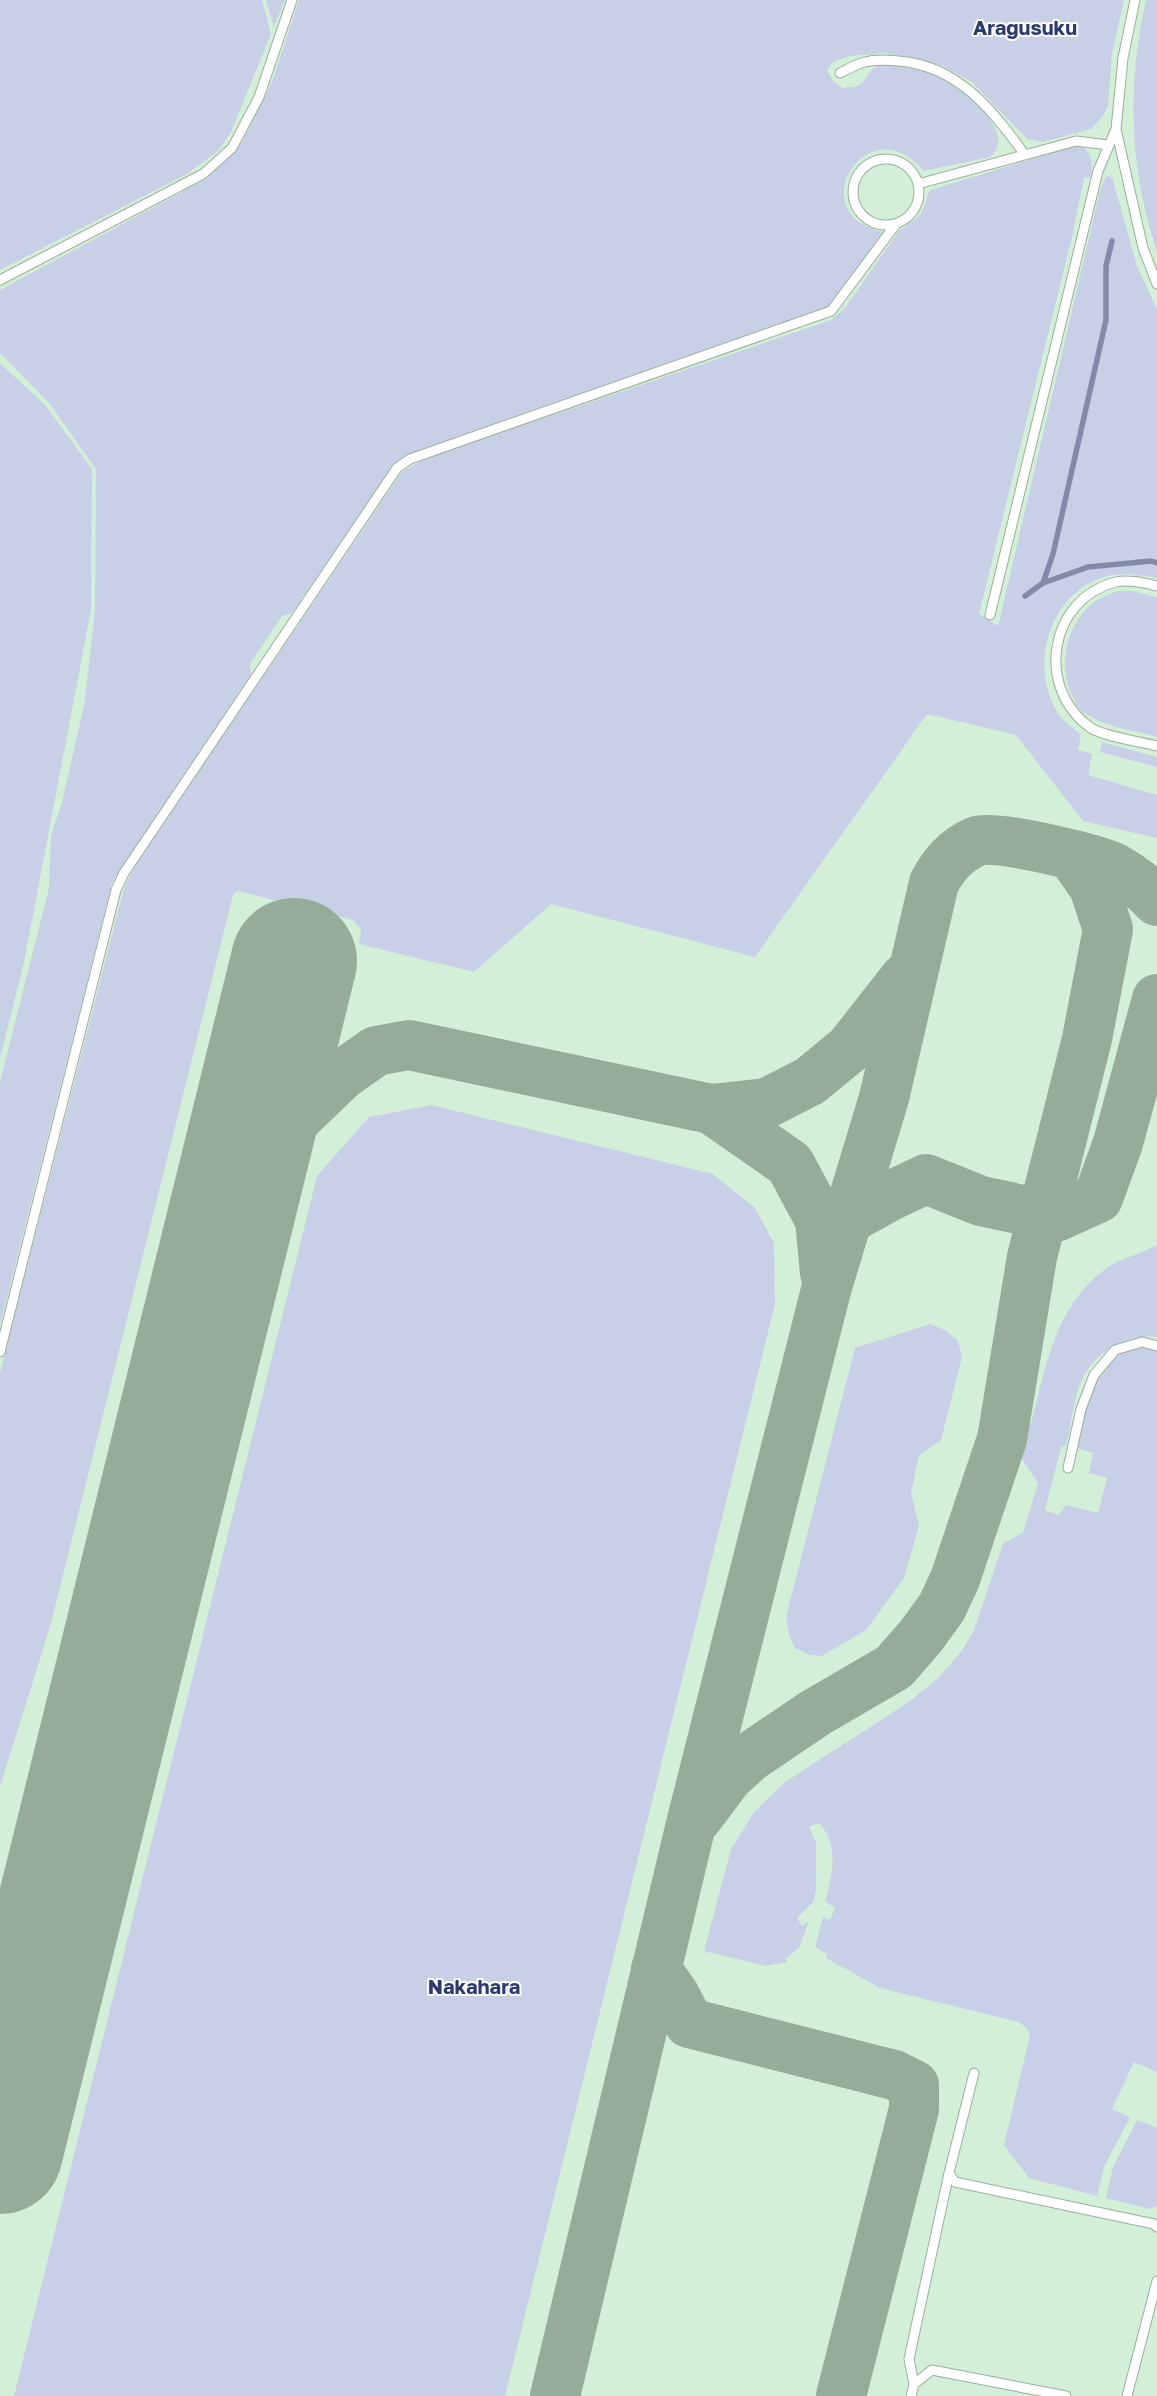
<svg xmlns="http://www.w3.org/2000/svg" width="1157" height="2396" font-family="'Golos Text',sans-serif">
<rect width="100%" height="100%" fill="#d4efd7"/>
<path fill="#c8d0e7" d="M 0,0 L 262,0 L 271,34 L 231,132 L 218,151 L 187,174 L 0,270 Z
M 266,0 L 285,0 L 274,27 Z
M 299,0 L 1124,0 L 1112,54 L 1108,106 L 1102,117 L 1091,129 L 1043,142 L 1027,139 L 972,82 L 942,66 L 915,58 L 884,53 L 850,56 L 833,62 L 827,70 L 833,81 L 843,88 C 847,87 853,88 858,86 C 868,82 867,66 883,65 C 899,64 920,69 935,75 C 958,85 1021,132 990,157 L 924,171 C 919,167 915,162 910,158 C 857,121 806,217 884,232 L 832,304 L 825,310 L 404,457 L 395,463 L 292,613 L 282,616 L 250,664 L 251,674 L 112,883 L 0,1325 L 0,1082 L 49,888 L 51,835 L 62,802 L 84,706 L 95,612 L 96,469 L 49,403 L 0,353 L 0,290 L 206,179 L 240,146 L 272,82 Z
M 1146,0 L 1157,0 L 1157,252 C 1129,167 1127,87 1146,0 Z
M 1082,146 C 1094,155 1092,165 1091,178 L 1084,177 L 1073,233 L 979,614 L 998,626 L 1100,191 L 1106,176 L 1110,176 L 1113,180 L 1137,266 L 1157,309 L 1157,578 C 1139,575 1122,572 1104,577 C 1050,593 1029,664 1056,710 C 1062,720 1072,728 1081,734 L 1078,750 L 1092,754 L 1088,775 L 1157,795 L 1157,838 L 1083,821 L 1016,735 L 927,714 L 755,957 L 551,904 L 474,972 L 359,944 L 361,929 L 353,920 L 238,891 L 233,895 L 50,1627 L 0,1787 L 0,1373 L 124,888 L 132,871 L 149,845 L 402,472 L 422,460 L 831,320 L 845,308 L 899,231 L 921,214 L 930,190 L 1068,148 Z
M 0,363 L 45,405 L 92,469 L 91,610 L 24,962 L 0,1058 Z
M 1117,591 L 1132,591 L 1157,597 L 1157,737 C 1132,730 1102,727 1081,710 C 1077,707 1075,702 1073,697 C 1058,669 1065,631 1087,608 C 1095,600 1107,595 1117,591 Z
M 1102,742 L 1157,757 L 1157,767 L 1100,752 Z
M 431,1105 L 713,1174 L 755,1208 L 774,1243 L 775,1304 L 505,2396 L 14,2396 L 317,1176 L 369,1117 Z
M 1157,1245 L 1157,1337 C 1124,1333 1092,1354 1080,1384 C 1073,1403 1071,1426 1066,1445 L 1061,1447 L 1045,1510 L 1059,1515 L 1066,1505 L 1098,1513 L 1107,1478 L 1089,1473 L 1093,1453 L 1077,1448 C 1088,1404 1094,1337 1157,1350 L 1157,2072 L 1134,2062 L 1112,2109 L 1130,2117 L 1104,2167 L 1097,2196 L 1029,2178 L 1004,2145 L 1030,2035 L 1026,2027 L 1018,2022 L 880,1988 L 826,1958 L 827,1954 L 815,1947 L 823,1917 L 830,1920 L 835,1908 L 825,1901 C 833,1876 839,1844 819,1823 L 809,1827 L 816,1843 L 816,1889 L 814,1901 L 797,1918 L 802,1926 L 809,1921 L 799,1948 L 786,1958 L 787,1962 L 766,1966 L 704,1951 L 731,1849 L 755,1811 L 784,1783 L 910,1701 L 937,1679 L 961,1652 L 974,1630 L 1003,1544 L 1023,1532 L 1038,1483 L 1015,1449 L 1022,1422 L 1031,1424 C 1047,1364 1054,1306 1108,1267 C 1123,1257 1142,1254 1157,1245 Z
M 930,1324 L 945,1330 L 958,1341 L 962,1357 L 941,1440 L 919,1455 L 911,1493 L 919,1526 L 904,1578 L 866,1630 L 822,1656 L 809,1655 L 795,1648 L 789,1635 L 786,1617 L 855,1348 Z
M 1137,2120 L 1157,2128 L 1157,2206 L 1150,2209 L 1106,2198 L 1113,2167 Z"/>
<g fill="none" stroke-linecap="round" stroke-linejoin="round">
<path stroke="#818aa6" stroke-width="5.5" d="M 1043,583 L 1088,567 L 1151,561 L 1157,563
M 1025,596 L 1043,583 L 1053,554 L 1106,320 L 1106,266 L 1112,241"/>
<path stroke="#96ac98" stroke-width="50" d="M 711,1109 L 767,1103 L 810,1081 L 850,1048 L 905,978
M 240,1180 L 264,1150 L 342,1075 L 376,1051 L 409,1045 L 711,1109 L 790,1164 L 820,1220 L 825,1273
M 845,1221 L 890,1196 L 926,1179 L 981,1201 L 1056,1217 L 1098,1198 L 1118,1143 L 1157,999
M 698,1817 L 728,1777 L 750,1757 L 815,1713 L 894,1667 L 921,1636 L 942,1607 L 955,1579 L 1002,1439 L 1032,1257 L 1087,1039 L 1108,929 L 1094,887 L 1073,857
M 656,1969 L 675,1996 L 689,2023 L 894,2075 L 914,2085 L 914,2109 L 841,2396
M 555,2396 L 691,1824 L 826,1290 L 884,1098 L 934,883 C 944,864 956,850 977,841 C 995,834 1096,859 1115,868 C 1131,877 1145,888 1157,901"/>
<path stroke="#96ac98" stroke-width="126" d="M 0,2151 L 294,961"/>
<defs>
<path id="lane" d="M 840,73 C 848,69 856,64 865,62 C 876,59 887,60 899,61 C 958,66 993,110 1025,155
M 1116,129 L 1143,248 L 1157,284
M853 192a33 33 0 1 1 66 0a33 33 0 1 1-66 0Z
M 918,184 L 1076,141 L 1108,145
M 0,280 L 203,174 L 232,148 L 259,97 L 292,0
M 1157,586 C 1144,583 1129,579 1116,582 C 1048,599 1035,689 1091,728 C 1102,736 1142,742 1157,746
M 990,615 L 1098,171 L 1116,129 L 1123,58 L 1135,0
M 0,1352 L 116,890 L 124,873 L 397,468 L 410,459 L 831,311 L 896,224
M 1068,1468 L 1081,1409 L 1094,1375 L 1115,1350 L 1142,1342 L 1157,1346
M 974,2073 L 949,2173 L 955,2182 L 1154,2224 L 1157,2227
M 914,2384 L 909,2359 L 949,2173
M 911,2396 L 914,2384 L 932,2370 L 1066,2396
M 1127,2396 L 1157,2281"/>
</defs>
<use href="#lane" stroke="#96b099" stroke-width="11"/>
<use href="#lane" stroke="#fff" stroke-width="9"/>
</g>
<g text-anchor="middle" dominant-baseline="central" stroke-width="4" stroke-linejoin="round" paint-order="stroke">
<g font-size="20" font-weight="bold" fill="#2c3a73" stroke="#fff">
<text x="1025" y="27">Aragusuku</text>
<text x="474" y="1986">Nakahara</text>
</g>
</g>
</svg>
